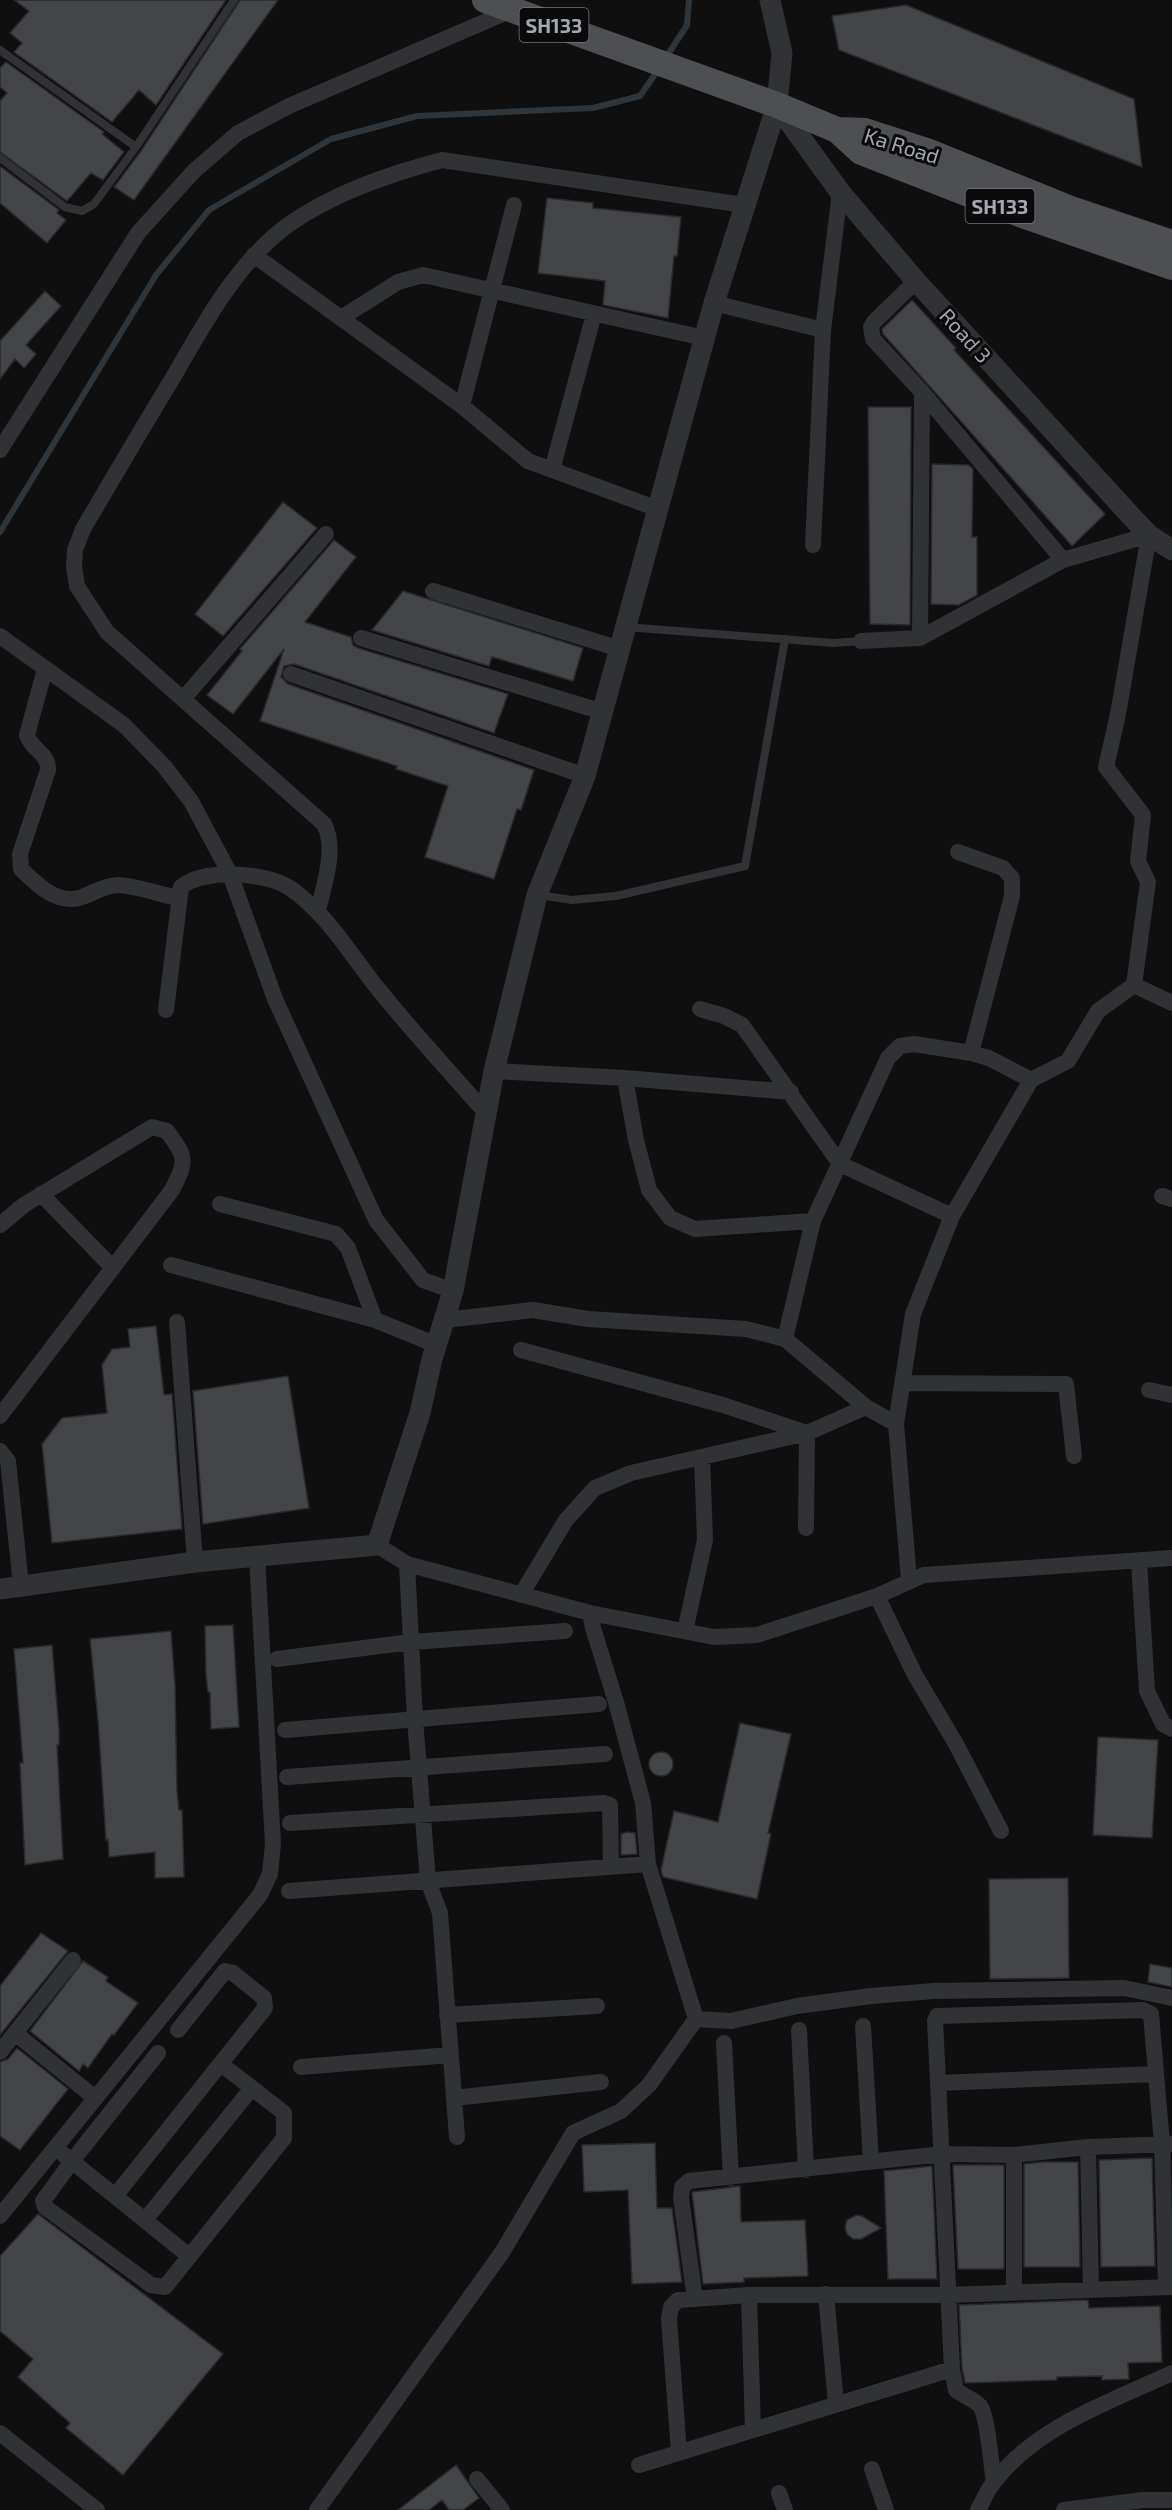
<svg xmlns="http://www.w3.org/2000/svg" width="1172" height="2510" font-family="'Exo 2',sans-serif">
<rect width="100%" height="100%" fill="#0f0f10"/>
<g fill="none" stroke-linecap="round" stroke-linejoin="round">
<path stroke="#2e363b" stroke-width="6" d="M 665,59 L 687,25 L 689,0
M 0,532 L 156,275 L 209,210 L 331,139 L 417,116 L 593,108 L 640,96 L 658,70"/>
</g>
<path fill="#434548" stroke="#292a2c" stroke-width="1.5" d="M 14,0 L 226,0 L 156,105 L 139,90 L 112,122 L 14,52 L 22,43 L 10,33 L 29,11 Z
M 240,0 L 278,0 L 134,200 L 114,187 L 141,151 Z
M 906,5 L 1134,99 L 1142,167 L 839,50 L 832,16 Z
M 6,62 L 104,132 L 102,134 L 124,152 L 103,180 L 91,173 L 67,201 L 0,152 L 0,101 L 7,93 L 0,87 L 0,68 Z
M 0,166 L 59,210 L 57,213 L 66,220 L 47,243 L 0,203 Z
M 547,198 L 593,203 L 593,208 L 681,217 L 677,256 L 674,256 L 668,318 L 603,305 L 605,281 L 538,273 Z
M 45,291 L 61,306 L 26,345 L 36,354 L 24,368 L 15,359 L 0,379 L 0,341 Z
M 912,300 L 956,348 L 954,350 L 1105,514 L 1072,546 L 883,334 L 882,329 Z
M 868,407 L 911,407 L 910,625 L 870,624 Z
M 932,464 L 969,465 L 973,469 L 972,537 L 977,537 L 977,595 L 959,605 L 931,604 Z
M 283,502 L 317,528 L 223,636 L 195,614 Z
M 334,540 L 356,557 L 305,622 L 351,637 L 353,645 L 358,648 L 508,694 L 494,733 L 294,664 L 284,666 L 281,677 L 288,684 L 534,770 L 521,810 L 517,809 L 494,879 L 425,857 L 448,786 L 396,769 L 397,766 L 260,721 L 284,649 L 233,714 L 207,695 L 242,651 L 240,649 Z
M 403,591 L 583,648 L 573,681 L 492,657 L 489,666 L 372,630 Z
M 156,1326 L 164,1395 L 172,1394 L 182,1529 L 52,1543 L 42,1444 L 62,1418 L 107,1413 L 102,1365 L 112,1349 L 130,1347 L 128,1329 Z
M 288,1376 L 309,1508 L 203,1524 L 193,1391 Z
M 233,1625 L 239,1727 L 211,1729 L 210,1692 L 208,1692 L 206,1675 L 205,1626 Z
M 171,1631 L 175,1686 L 177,1791 L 179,1810 L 182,1810 L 184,1877 L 155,1878 L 155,1852 L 109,1857 L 108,1839 L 106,1840 L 98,1720 L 90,1639 Z
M 52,1645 L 59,1730 L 59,1745 L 57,1745 L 63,1859 L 25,1865 L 20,1763 L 23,1763 L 14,1649 Z
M 740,1723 L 791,1734 L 768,1833 L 771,1834 L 757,1899 L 663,1877 L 661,1870 L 674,1811 L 718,1822 Z
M 1098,1737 L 1158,1740 L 1152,1838 L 1093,1835 Z
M649 1764a12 12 0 1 1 24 0a12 12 0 1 1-24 0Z
M 627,1832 L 635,1833 L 637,1854 L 621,1855 L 621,1834 Z
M 1068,1878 L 1069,1978 L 990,1979 L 989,1879 Z
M 41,1933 L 68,1951 L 0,2035 L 0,1986 Z
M 83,1961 L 108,1977 L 106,1981 L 138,2003 L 114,2035 L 112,2034 L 88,2068 L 83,2064 L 79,2071 L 30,2031 Z
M 1150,1964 L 1172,1968 L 1172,1987 L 1148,1982 Z
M 17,2048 L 68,2089 L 20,2150 L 0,2136 L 0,2062 L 8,2059 Z
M 655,2143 L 657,2208 L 672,2208 L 682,2282 L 632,2284 L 628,2190 L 584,2192 L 582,2145 Z
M 1152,2158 L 1155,2266 L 1101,2267 L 1099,2160 Z
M 1044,2162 L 1078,2162 L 1080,2267 L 1024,2267 L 1024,2164 Z
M 953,2165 L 1004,2165 L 1004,2269 L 958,2269 Z
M 932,2166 L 937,2279 L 888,2279 L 884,2171 Z
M 740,2186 L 741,2222 L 805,2220 L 808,2276 L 744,2278 L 744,2282 L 703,2284 L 692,2192 Z
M 38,2214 L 223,2354 L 123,2475 L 66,2428 L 70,2423 L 18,2377 L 33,2359 L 0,2331 L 0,2256 Z
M 857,2215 L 862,2216 L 881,2228 L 861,2239 L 853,2239 L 847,2234 L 845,2227 L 847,2220 Z
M 1088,2300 L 1089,2308 L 1160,2306 L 1162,2362 L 1128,2363 L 1129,2379 L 1102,2380 L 1102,2376 L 1057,2377 L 1057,2380 L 965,2383 L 962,2368 L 959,2305 Z
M 456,2465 L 479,2498 L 463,2510 L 449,2510 L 442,2500 L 429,2510 L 398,2510 Z"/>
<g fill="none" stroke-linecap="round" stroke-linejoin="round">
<path stroke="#313235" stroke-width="8" d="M 0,50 L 136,147
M 0,158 L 65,207 L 82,211 L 94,204 L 136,147 L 234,0
M 626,627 L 833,643 L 861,641
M 539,895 L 572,900 L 616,896 L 745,866 L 785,639"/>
<path stroke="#313235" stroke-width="16" d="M 254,255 L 462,406 L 528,461 L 658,509
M 916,281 L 874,322 L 871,327 L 873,339 L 922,392
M 714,303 L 823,330 L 813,545
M 341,318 L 398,282 L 423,275 L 704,338
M 823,330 L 840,192
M 462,406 L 514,205
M 0,450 L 138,233 L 194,171 L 238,133 L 289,106 L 512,10
M 552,470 L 594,314
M 433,591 L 620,649
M 0,636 L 124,725 L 164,766 L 191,801 L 230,874 L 275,999 L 376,1220 L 423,1280 L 453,1291
M 361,638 L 603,712
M 920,638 L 922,392 L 1063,560
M 861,641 L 920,638 L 1063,560 L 1149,535 L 1118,714 L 1106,767 L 1143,815 L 1138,861 L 1148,882 L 1134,985 L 1172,1003
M 45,669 L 27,735 C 31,750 49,753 48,770 L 20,854 L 21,869 C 36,884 58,906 82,897 C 94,893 105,885 118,885 C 137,886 159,894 178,898
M 291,674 L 585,776
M 183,699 L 326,534
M 958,852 L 1003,868 L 1012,878 L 1012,896 L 971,1053
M 318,911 C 324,884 337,849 324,824 L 107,632 L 77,586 L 74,567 L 75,550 L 83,529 C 112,480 141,430 171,381 C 203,326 235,264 288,225 C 333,193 389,174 442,160 L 744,205
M 700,1009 L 724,1016 L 742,1025 L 840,1164 L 952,1216
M 166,1010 L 181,887 C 204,868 266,872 290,888 C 326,913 348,951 375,985 C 410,1029 449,1071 486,1113
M 494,1071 L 625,1078 L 791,1092
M 625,1078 L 636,1140 L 649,1190 L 670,1218 L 695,1229 L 813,1221
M 41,1194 L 113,1268
M 1162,1196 L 1172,1199
M 220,1204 L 336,1234 L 348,1248 L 375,1320
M 0,1225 L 24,1205 L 152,1127 L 167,1131 C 187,1159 187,1160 172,1190 L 0,1416
M 171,1265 L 375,1320 L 437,1345
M 445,1320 L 533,1310 L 588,1319 L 746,1329 L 785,1339 L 866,1407 L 896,1424
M 177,1322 L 195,1562
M 785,1339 L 813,1221 L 888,1058 L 900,1046 L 914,1044 L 971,1053 L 989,1058 L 1031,1080
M 521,1350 L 723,1405 L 807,1433 L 806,1528
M 904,1383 L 1066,1384 L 1074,1456
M 1149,1390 L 1172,1395
M 0,1451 L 8,1461 L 21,1585
M 377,1545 L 407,1564 L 590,1613 L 714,1637 L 757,1635 L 877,1596 L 924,1575 L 1172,1558
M 1139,1561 L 1147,1691 L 1163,1724 L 1172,1729
M 407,1564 L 415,1719 L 428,1881 L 440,1913 L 457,2137
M 909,1580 L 896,1424 L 913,1314 L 952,1216 L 1031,1080 L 1068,1061 L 1098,1011 L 1134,985
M 521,1595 L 566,1520 L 595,1488 L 631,1473 L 807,1433 L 866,1407
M 877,1596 L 915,1675 L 956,1744 L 1001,1831
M 590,1613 L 593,1628 L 616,1702 L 643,1803 L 648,1864 L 696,2019 L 731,2021 L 797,2006 L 871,1996 L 934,1991 L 1124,1988 L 1172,1998
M 685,1631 L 705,1540 L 702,1457
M 277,1659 L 411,1642 L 565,1631
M 285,1730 L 599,1704
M 287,1777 L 605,1754
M 290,1823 L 604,1803 L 610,1805 L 611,1867
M 289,1891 L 648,1864
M 447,2015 L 597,2006
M 863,2026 L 871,2161
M 799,2030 L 806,2170
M 15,2033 L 95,2098
M 724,2043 L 731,2178
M 0,2052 L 73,1960
M 158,2053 L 72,2161 L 43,2201 L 45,2207 L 151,2285 L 165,2287 L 284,2138 L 284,2113 L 221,2064
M 301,2067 L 450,2055
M 938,2083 L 1156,2074
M 454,2098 L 601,2082
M 1088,2147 L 1091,2290
M 63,2154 L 189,2256
M 1014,2155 L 1014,2293
M 115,2196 L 265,2008 L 264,1998 L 233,1973 L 225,1971 L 178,2030
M 0,2216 L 260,1895 L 270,1874 L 273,1844 L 257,1557
M 145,2220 L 252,2088
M 826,2294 L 836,2404
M 749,2295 L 753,2430
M 695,2299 L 681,2198 L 682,2187 L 689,2181 L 943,2154 L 1014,2155 L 1088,2147 L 1171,2144
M 0,2433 L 97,2510
M 679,2452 L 669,2319 L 671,2307 L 678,2300 L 749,2295 L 948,2295 L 1172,2287
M 639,2465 L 952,2369
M 872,2469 L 886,2510
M 477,2479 L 502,2510
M 994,2482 C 991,2466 988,2416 980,2406 C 974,2399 963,2396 956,2390 L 952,2369 L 935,2021 L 937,2016 L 1143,2010 L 1151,2014 L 1162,2144 L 1166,2287
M 779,2493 L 785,2510
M 317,2510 L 501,2254 L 573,2133 L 621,2111 L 649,2085 L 696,2019
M 978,2510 C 983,2501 987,2490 994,2482 C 1037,2426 1110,2402 1172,2373
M 1064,2510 L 1143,2500 L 1172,2500"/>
<path stroke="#313235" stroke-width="21" d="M 777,105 L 840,192 L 916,281 L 1131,516 L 1149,535 L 1172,550
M 0,1589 L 195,1562 L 377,1545 L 420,1413 L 432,1359 L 453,1291 L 494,1071 L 537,895 L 585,776 L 714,303 L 777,105 L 782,53 L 770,0"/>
<path stroke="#4d4f53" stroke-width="26" d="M 485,0 L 777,105 L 837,130 L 861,152 L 1025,216 L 1172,267
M 837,130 L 865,131 L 927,151 L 1071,209 L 1172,243"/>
</g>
<g text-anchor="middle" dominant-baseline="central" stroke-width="6" stroke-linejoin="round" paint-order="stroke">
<g fill="#0a0a0b" stroke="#74787e" stroke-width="1.5">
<rect x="519.5" y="8" width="69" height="34" rx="4.5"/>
<rect x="965.5" y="189" width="69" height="34" rx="4.5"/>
</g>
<g font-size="20" font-weight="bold" fill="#a2a7b0">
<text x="554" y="25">SH133</text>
<text x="1000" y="206">SH133</text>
</g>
<g font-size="21" fill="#a2a7b0" stroke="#0a0a0b">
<text transform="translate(902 145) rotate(17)">Ka Road</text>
<text transform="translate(966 335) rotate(48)">Road 3</text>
</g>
</g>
</svg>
